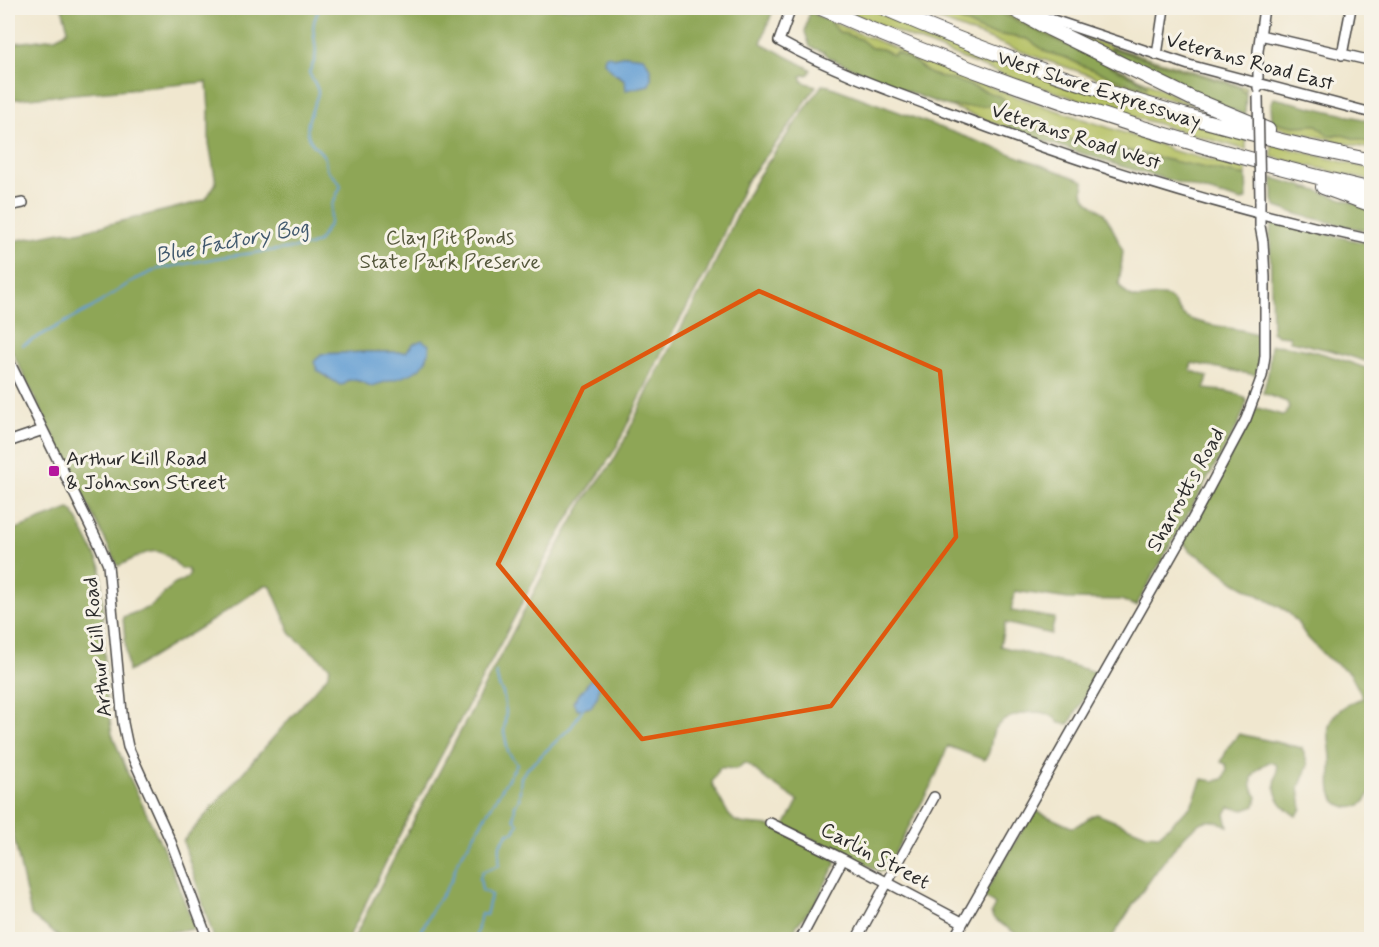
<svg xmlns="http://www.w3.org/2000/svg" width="1379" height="947" font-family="Mynerve,sans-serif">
<rect width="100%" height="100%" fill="#f7f3e8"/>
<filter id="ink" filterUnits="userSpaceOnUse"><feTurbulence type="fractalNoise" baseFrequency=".0167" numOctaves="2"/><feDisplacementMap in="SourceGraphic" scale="12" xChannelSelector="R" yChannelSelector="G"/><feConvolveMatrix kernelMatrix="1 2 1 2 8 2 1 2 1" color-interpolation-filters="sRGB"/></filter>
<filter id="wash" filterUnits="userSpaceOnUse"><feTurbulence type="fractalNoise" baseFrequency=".008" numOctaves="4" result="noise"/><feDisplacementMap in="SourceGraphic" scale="24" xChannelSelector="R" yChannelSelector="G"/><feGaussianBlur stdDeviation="1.35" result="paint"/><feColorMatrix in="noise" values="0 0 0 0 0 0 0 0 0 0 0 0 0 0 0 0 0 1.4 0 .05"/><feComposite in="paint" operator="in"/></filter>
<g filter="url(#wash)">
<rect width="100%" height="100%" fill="#f0e7cf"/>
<path fill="#b3bf61" stroke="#6f7546" stroke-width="1.5" d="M 837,8 L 868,8 L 1164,115 L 1246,139 L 1246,150 L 1107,109 L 1001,74 Z
M 907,8 L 924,8 L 960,20 L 984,32 L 1028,39 L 1046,52 L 1067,58 L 1081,65 L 1144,88 L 1147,86 L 1141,81 L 990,8 L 998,8 L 1197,107 L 1125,87 L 1039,58 Z
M 829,21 L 1005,93 L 1166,147 L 1170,150 L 1246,169 L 1246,176 L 1213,171 L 1119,148 L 1052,136 L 1027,126 L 1008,125 L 1011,130 L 947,105 L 986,106 L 1004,102 L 1004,99 L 975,87 L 930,74 L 913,61 L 888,54 L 882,49 L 871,48 L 860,39 L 839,32 Z
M 1081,37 L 1246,87 L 1246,94 L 1244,91 L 1113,48 L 1110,51 L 1080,40 Z
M 1272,121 L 1293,126 L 1317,125 L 1334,136 L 1338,134 L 1371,143 L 1371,149 L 1272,126 Z
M 1272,144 L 1371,169 L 1371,181 L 1272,157 Z"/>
<path fill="#8ea657" stroke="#5c6841" stroke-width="1.5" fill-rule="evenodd" d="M 62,8 L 770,8 L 773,10 L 761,43 L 809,68 L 811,70 L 809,74 L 801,76 L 803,82 L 816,86 L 790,125 L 746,182 L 707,271 L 661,354 L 616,448 L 600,473 L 571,514 L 547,556 L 402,830 L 348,939 L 214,939 L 183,841 L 328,675 L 330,667 L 291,634 L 271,587 L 269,585 L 265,585 L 216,618 L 128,672 L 123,617 L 150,607 L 173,585 L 187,578 L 190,573 L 187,569 L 181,569 C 156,540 148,553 118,566 L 8,343 L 8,242 L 66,231 L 78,232 L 195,203 L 206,199 L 216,183 L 209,143 L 209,111 L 207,82 L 8,100 L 8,44 L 55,38 L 65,33 L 68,29 ZM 626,55 L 643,57 C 650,66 654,74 649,85 L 627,89 L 625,80 L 616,75 L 610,67 L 614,58 ZM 413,344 L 386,381 L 371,386 C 357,378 343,380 327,378 L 323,373 L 321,354 L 368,352 L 407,352 Z
M 924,8 L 990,8 L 1141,81 L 1146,84 L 1147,88 L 1124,82 L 1081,65 L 1067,58 L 1046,52 L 1028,39 L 984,32 L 960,20 Z
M 809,12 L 829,21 L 839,32 L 860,39 L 871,48 L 882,49 L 893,55 L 896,52 L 913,61 L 930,74 L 960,82 L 1001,97 L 1004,99 L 1004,102 C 996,108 955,107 945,105 C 906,93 867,74 830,58 L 824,52 L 810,47 L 805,32 Z
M 1110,48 L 1239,87 L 1246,94 L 1245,115 L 1185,90 L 1110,51 Z
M 822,85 L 829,86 L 1084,181 L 1083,193 L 1088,201 L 1104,213 L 1111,225 L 1123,251 L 1119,285 C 1136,310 1148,291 1168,297 C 1176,300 1177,314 1190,319 C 1211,327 1232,327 1253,333 C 1256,334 1259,334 1260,338 C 1263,349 1258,364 1256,375 L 1192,363 L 1190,370 L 1208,377 L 1204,389 C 1213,390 1244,391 1246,401 C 1247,408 1240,419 1238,425 L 1136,606 L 1121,600 L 1068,599 L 1015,591 L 1011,611 L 1055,618 L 1051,634 L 1005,623 L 1000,646 L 1099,673 L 1069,724 L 1059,723 C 1056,719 1053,716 1048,714 C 1033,709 1004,715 995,729 C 989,739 993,752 984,760 L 948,746 L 935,778 L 885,871 L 879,871 L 785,826 L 798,801 L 768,781 L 748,764 L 744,763 C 731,775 734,766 720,768 L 712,782 L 713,786 L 729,815 L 735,821 L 745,824 L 771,826 L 835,859 L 835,865 L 815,903 L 797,925 L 791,939 L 353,940 L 406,835 L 556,550 L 585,499 L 612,463 L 623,443 L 654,378 L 711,272 L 741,206 L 759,175 ZM 592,678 L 591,707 L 577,709 L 573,702 Z
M 1274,98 L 1371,121 L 1371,143 L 1338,134 L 1328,136 L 1317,125 L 1293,126 L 1272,121 L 1271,104 Z
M 1014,124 C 1030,125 1042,134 1057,137 C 1121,149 1183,164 1246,176 L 1247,198 L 1242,201 L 1120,166 L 1011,130 L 1008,126 Z
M 1273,178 L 1305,187 L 1305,189 L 1308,188 L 1349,201 L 1371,211 L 1371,232 L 1300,215 L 1276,207 L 1273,200 Z
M 1274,222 L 1371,244 L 1371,363 L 1333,351 L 1290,341 L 1290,336 L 1277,335 L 1272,332 L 1270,231 Z
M 1271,345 C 1306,346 1338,358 1371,370 L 1372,791 C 1369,794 1367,800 1364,802 C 1352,813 1334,806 1331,791 C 1329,780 1332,770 1331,759 C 1331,749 1327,736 1329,726 C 1333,711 1350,702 1363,698 L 1350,673 L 1326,657 L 1306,636 L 1297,622 L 1287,611 L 1235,582 L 1209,562 L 1190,551 L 1184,543 L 1185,537 L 1257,408 L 1282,415 L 1286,414 L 1289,407 L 1287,402 L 1263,393 L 1268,374 Z
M 69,509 L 73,511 L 101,567 L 106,696 L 112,734 L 128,774 L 168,859 L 195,929 L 108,939 L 62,939 L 31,915 L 8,811 L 8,532 Z
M 1239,734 L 1302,748 L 1308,765 L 1299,788 L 1302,809 L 1296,816 C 1285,809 1274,798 1275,784 C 1276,776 1279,772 1276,764 L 1269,762 C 1254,770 1245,780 1257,797 L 1255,806 L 1244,810 L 1229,807 L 1225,814 L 1228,826 C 1221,823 1213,820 1206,821 C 1182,825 1126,916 1111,939 L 1017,939 L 1019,936 L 993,918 L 991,913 L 995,905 L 983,896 L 1034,810 L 1071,827 C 1082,826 1087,816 1097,814 L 1146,834 L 1159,835 L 1191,806 L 1202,779 L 1214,781 L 1223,779 L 1227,770 L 1226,764 L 1221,762 L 1229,746 Z"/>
<path fill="#639ed3" stroke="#47647f" stroke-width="1.5" d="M 608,55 L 614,58 L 626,55 L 643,57 C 650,66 654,73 649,85 L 626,90 L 625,80 L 613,72 L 604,62 L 605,57 Z
M 422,340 L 429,345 C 430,377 394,378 371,386 L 355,379 L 346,381 L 345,384 L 340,385 L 318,371 L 314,362 L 321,354 L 368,352 L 406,352 L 413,344 Z
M 592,678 L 599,683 L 598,695 L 591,707 L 577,709 L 573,702 Z"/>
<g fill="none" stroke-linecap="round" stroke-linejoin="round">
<path stroke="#639ed3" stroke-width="2" d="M 23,345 L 93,307 L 134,280 L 158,269 L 222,257 L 309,246 L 318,242 L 330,223 L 332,205 L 341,186 C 338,178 329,175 326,167 C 325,164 326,161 325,158 C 321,150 310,145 308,135 C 305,120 315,106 318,93 C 319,87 311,79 309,72 C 311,68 314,63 315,59 C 319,39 306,31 320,8
M 417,940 L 432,910 L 451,881 L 457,863 L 517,764 L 508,752 L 504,731 L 506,712 L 503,693 L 499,686 L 496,673
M 475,940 L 481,914 L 486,915 L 491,895 L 482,890 L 480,878 L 482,872 L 499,865 L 500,845 L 508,833 L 514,832 L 518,824 L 514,818 L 515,805 L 519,800 L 521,777 L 525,771 L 572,726 L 583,708"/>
</g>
</g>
<g filter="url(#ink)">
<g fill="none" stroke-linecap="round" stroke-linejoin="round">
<defs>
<path id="minor" d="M 791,8 L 779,41 C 833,71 893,92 950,113 C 1085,165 1230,210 1372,240
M 1029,12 L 1189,65 L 1372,113
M 1260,35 L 1372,61
M 1157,55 L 1164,8
M 1342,55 L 1351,8
M 1258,88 L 1258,51 L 1264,8
M 8,206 L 23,203
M 8,359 L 100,546 L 108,565 L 123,723 L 128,747 L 171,842 L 208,940
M 8,442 L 43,430
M 770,823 L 843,859 L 962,922
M 800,940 L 843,859
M 856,940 L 934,797
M 953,940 L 1193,518 L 1246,419 L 1262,376 L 1265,356 L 1265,277 L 1263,242 L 1260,226 L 1260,200"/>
<path id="highway" d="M 821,8 C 998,86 1183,146 1372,190
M 884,8 C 1010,63 1144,107 1278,140 C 1309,148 1340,154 1372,161
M 1011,8 L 1050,29 L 1193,99 L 1268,130
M 1323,187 L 1372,205"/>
</defs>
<use href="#minor" stroke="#494744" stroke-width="12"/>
<use href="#highway" stroke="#494744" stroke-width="16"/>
<use href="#minor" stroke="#fff" stroke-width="9"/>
<use href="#highway" stroke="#fff" stroke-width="14"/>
<defs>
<path id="minor-bridge" d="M 1258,96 L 1260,200"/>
</defs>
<use href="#minor-bridge" stroke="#494744" stroke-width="12" stroke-linecap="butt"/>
<use href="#minor-bridge" stroke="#fff" stroke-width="9"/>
</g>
</g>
<path fill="none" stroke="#df570e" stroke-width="4.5" stroke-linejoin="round" d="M 759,291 L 940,371 L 956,537 L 831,706 L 642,739 L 498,564 L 583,388 Z"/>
<rect fill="#b5179e" stroke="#f7f3e8" stroke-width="2" x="48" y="465" width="12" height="12" rx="3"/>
<g text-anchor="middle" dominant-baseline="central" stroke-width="6" stroke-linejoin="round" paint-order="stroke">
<g font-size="21" fill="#2b2b2b" stroke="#f7f3e8">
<text transform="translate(1250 62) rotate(15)">Veterans Road East</text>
<text transform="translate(1099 90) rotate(18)">West Shore Expressway</text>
<text transform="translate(1076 137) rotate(18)">Veterans Road West</text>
<text transform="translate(1186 490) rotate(-61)">Sharrotts Road</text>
<text transform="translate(98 647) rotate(-96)">Arthur Kill Road</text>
<text transform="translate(875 856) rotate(28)">Carlin Street</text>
</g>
<g font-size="21" fill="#54573b" stroke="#f7f3e8">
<text x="450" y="238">Clay Pit Ponds<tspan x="450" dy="24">State Park Preserve</tspan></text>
</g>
<g font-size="21" fill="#2b2b2b" stroke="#f7f3e8" text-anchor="start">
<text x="66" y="459">Arthur Kill Road<tspan x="66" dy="24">&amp; Johnson Street</tspan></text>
</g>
<g font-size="22" font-style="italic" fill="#41596e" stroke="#f7f3e8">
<text transform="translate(232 242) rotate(-11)">Blue Factory Bog</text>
</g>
</g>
<rect width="1379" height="947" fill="none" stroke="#f7f3e8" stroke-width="30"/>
</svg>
